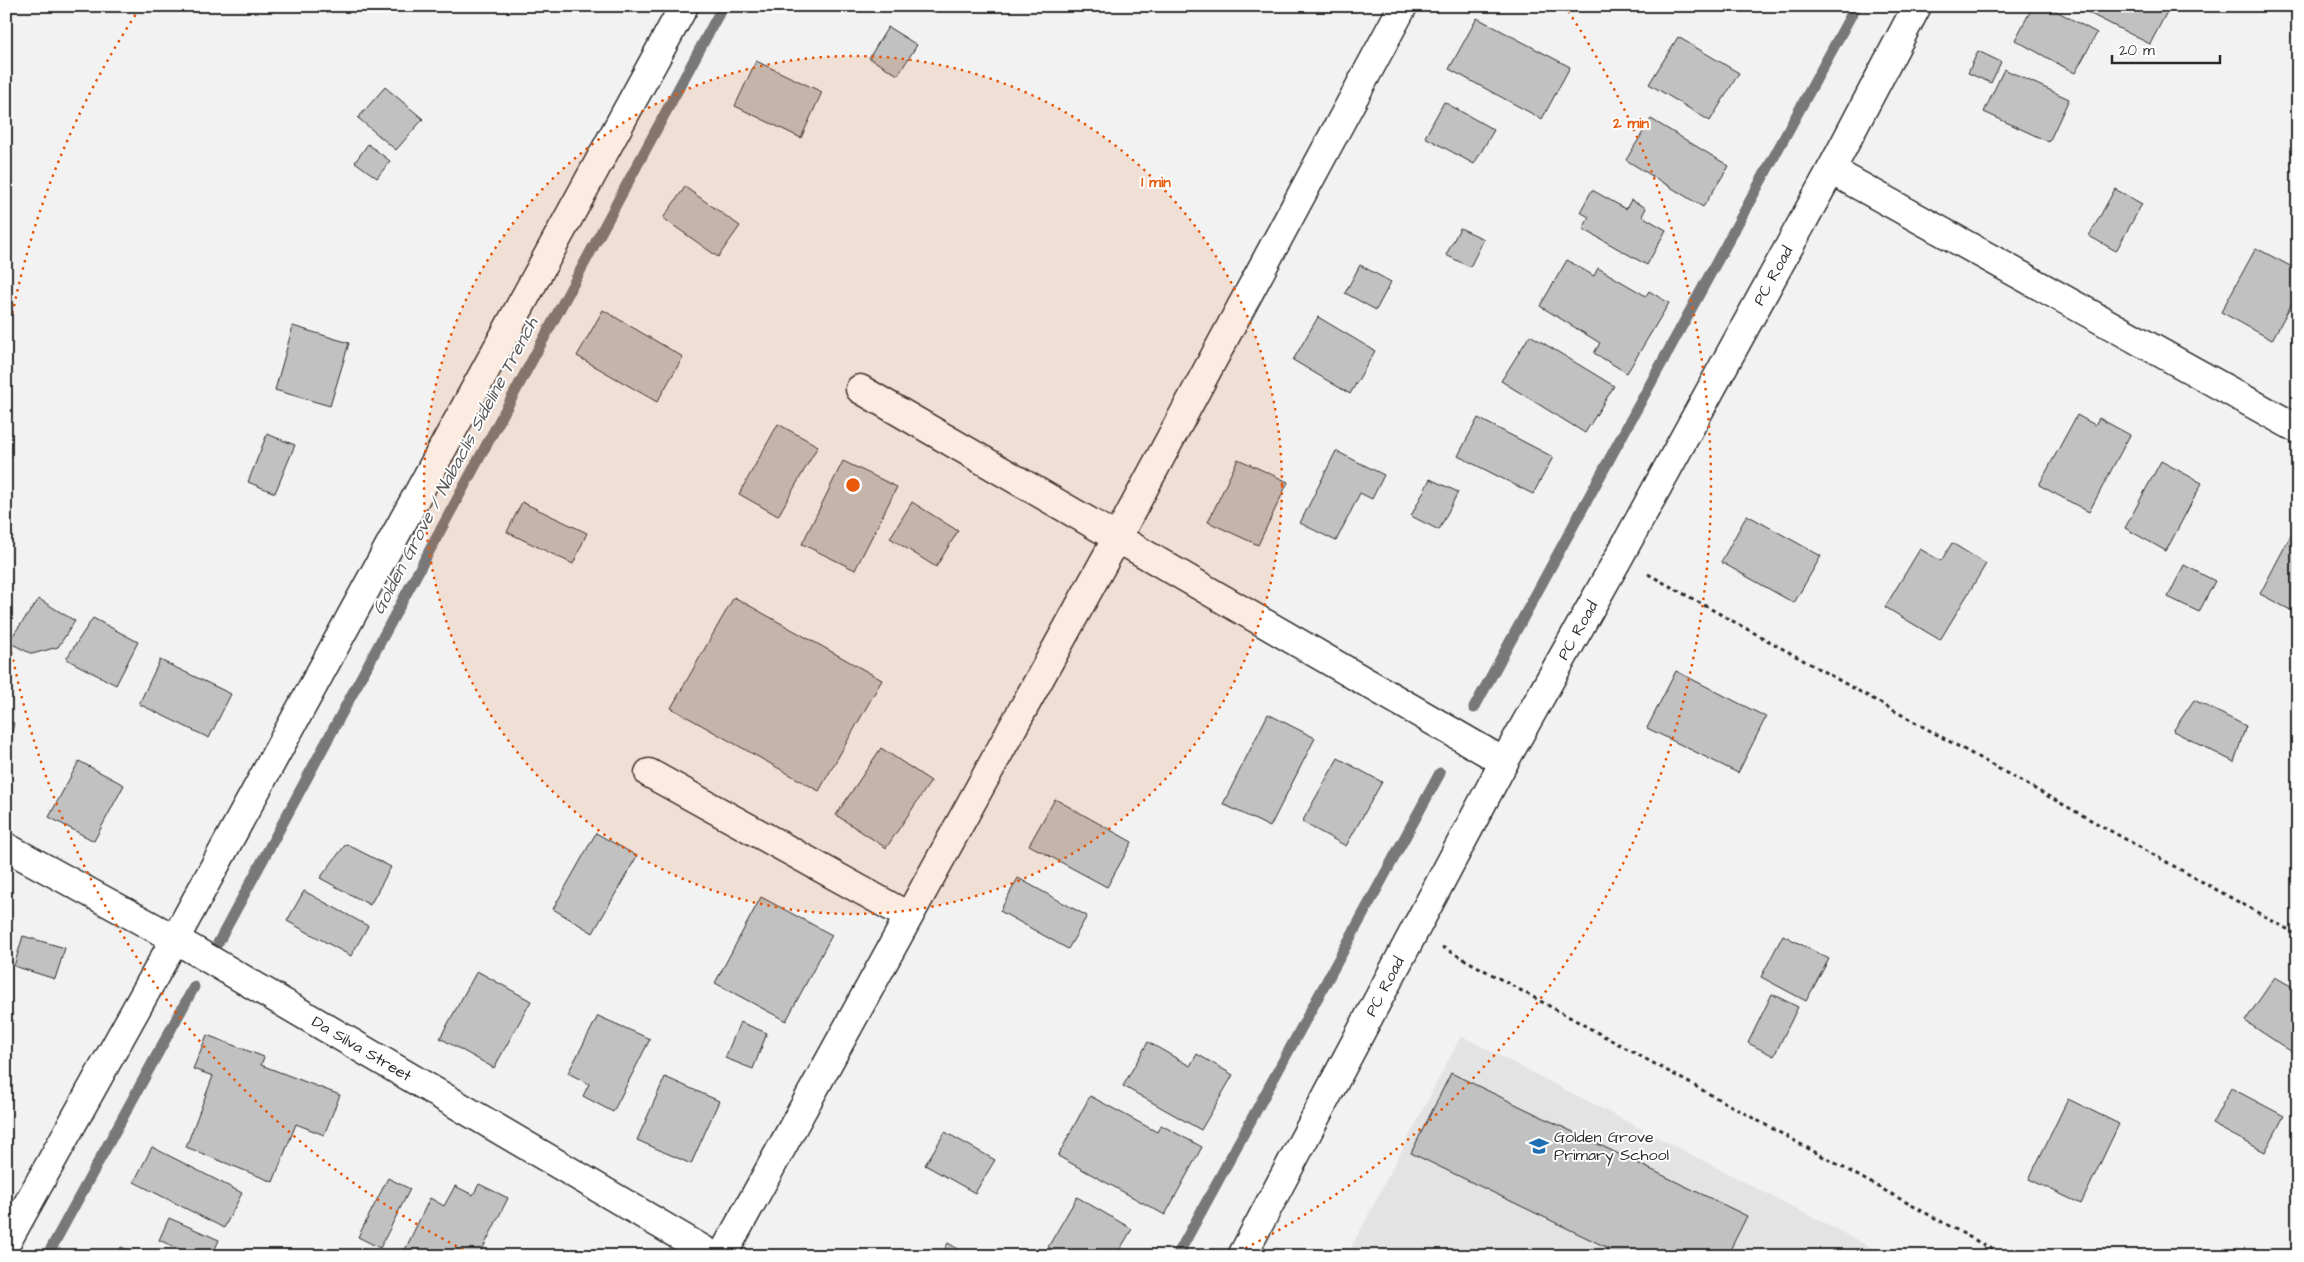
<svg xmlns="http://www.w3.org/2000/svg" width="2304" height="1262" font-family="'Architects Daughter',sans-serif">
<rect width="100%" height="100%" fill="#f2f2f2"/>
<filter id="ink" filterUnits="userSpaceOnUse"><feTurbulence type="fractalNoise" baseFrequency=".02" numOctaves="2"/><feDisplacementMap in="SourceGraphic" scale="10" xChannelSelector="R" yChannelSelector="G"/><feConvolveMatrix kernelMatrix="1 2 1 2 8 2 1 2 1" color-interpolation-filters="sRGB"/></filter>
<g filter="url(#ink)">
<path fill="#e3e3e3" d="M 1461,1036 L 1888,1256 L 1347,1256 Z"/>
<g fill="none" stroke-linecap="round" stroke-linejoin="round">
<path stroke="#787878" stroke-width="11" d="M 1474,708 L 1856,6
M 218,943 L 723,6
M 47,1256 L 194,987
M 1177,1256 L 1440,773"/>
</g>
<path fill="#c1c1c1" stroke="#2b2b2b" d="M 2033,6 L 2047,6 L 2097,33 L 2075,73 L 2015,40 Z
M 2075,6 L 2170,6 L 2150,44 Z
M 1477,18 L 1570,67 L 1542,119 L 1449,69 Z
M 888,27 L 917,45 L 898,75 L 869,58 Z
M 1678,37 L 1739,73 L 1710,121 L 1649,84 Z
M 1978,51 L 2001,62 L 1991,83 L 1968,73 Z
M 756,61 L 822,92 L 801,138 L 735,106 Z
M 2004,69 L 2069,99 L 2049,142 L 1984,112 Z
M 385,87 L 423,119 L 396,150 L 358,118 Z
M 1444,102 L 1494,130 L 1474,164 L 1425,137 Z
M 1651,119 L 1729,166 L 1703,207 L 1626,160 Z
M 368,144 L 390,161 L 377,178 L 355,162 Z
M 685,187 L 740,226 L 718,257 L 663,218 Z
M 2115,189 L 2142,204 L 2116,251 L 2089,236 Z
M 1592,190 L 1626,209 L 1631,200 L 1646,208 L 1642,216 L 1666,230 L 1647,265 L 1583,229 L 1589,217 L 1580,212 Z
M 1460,228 L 1484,239 L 1470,267 L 1446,255 Z
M 2256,248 L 2298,270 L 2298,292 L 2272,340 L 2221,312 Z
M 1567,260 L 1594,276 L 1598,268 L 1646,296 L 1649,291 L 1669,303 L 1627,373 L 1594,353 L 1600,343 L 1540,306 Z
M 1360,265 L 1391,282 L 1376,310 L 1345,293 Z
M 603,310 L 683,357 L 657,402 L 577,356 Z
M 1318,317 L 1375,351 L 1350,394 L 1293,360 Z
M 293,326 L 349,343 L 330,406 L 275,390 Z
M 1530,335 L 1614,386 L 1585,433 L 1501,381 Z
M 2077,415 L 2095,425 L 2099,418 L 2130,435 L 2089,512 L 2039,485 Z
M 1478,418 L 1553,457 L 1533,494 L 1458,456 Z
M 778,424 L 818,446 L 778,516 L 739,494 Z
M 267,434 L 295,445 L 275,493 L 248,482 Z
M 1336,451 L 1384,475 L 1372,499 L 1360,493 L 1336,541 L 1300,523 Z
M 1238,459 L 1288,482 L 1258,545 L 1208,522 Z
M 843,461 L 897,487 L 855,570 L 802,544 Z
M 2161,461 L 2202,483 L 2166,551 L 2125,528 Z
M 1430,479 L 1458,492 L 1439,530 L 1411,516 Z
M 522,502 L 587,533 L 573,564 L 507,532 Z
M 912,502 L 958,531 L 936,567 L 890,538 Z
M 1747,515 L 1821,556 L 1794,603 L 1721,562 Z
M 2294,529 L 2298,531 L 2298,614 L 2260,594 Z
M 1952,543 L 1986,564 L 1940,640 L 1885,607 L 1920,549 L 1941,561 Z
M 2184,565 L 2215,581 L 2199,612 L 2168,597 Z
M 734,597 L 882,680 L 819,791 L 671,708 Z
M 39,599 L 75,621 L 58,647 L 32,654 L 8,642 Z
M 93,618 L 138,642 L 116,685 L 66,659 Z
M 160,660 L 231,694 L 209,738 L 139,704 Z
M 1676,671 L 1766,717 L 1738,773 L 1647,728 Z
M 2194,700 L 2246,726 L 2234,762 L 2173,731 Z
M 1268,714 L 1315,738 L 1270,827 L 1223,804 Z
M 6,722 L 14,723 L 6,758 Z
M 881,748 L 931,781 L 886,848 L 836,815 Z
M 1338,758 L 1382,782 L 1346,846 L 1302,822 Z
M 79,761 L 124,785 L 94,841 L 49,817 Z
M 1055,799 L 1132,842 L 1107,887 L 1029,845 Z
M 596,833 L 637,856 L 593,933 L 553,909 Z
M 346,844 L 391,867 L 370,905 L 320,878 Z
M 1018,878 L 1087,916 L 1068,949 L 1000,911 Z
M 304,891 L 368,926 L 351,956 L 287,921 Z
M 761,897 L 832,935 L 786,1021 L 715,983 Z
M 1783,935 L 1829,959 L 1806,1001 L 1761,977 Z
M 23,936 L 65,948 L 55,979 L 14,966 Z
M 477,971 L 531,1001 L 494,1068 L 440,1038 Z
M 2275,977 L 2298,990 L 2298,1056 L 2245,1021 Z
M 1772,994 L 1798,1007 L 1774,1056 L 1748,1043 Z
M 598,1016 L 650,1039 L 613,1112 L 583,1096 L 589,1084 L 568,1073 Z
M 740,1022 L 767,1033 L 753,1069 L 725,1058 Z
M 207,1035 L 264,1057 L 261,1065 L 340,1095 L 324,1135 L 296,1124 L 273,1182 L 186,1147 L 213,1076 L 193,1069 Z
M 1148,1042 L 1190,1066 L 1197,1054 L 1233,1075 L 1201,1130 L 1123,1086 Z
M 1451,1073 L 1747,1216 L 1727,1256 L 1604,1256 L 1608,1248 L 1411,1153 Z
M 665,1077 L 719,1101 L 691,1164 L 637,1140 Z
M 2231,1088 L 2284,1116 L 2265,1152 L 2212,1124 Z
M 1090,1096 L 1157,1132 L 1161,1125 L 1202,1147 L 1165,1215 L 1058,1156 Z
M 2068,1099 L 2119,1124 L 2081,1204 L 2029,1179 Z
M 945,1132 L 995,1160 L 975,1193 L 925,1165 Z
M 152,1147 L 242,1193 L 224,1228 L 134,1182 Z
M 388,1178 L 410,1189 L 380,1248 L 358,1237 Z
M 479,1184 L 508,1198 L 479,1256 L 402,1256 L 430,1198 L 444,1206 L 455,1186 L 473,1195 Z
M 1077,1197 L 1132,1229 L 1116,1256 L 1063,1256 L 1048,1247 Z
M 169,1218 L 219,1240 L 212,1256 L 195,1256 L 159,1240 Z
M 948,1243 L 970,1256 L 941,1256 Z
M 121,1247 L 142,1256 L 117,1256 Z"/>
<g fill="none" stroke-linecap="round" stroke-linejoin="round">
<defs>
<g id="minor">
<path d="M 1831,170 L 2298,429"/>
<path d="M 860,389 L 1504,762"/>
<path d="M 649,773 L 908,916"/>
<path id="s1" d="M 6,847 L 175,939 L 714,1256"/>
<path d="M 6,1243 L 175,939 L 684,6"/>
<path d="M 722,1256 L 1117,538 L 1403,6"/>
<path id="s2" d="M 1242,1256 L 1504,762 L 1619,557 L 1831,170 L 1917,6"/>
</g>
</defs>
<use href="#minor" stroke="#2b2b2b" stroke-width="31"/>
<path stroke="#2b2b2b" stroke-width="3" stroke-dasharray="4 4" stroke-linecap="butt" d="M 2296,6 L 2298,7
M 1648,574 L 2298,935
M 1442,947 L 2004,1256"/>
<use href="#minor" stroke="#fff" stroke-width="28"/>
</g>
</g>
<circle cx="853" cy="485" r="429" fill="#e8590c" fill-opacity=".12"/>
<g fill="none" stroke="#e8590c" stroke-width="2.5" stroke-dasharray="2.5 5">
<circle cx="853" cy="485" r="429"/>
<path d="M470 1253A858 858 0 0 1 7 627M7 343A858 858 0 0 1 138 11M1568 11A858 858 0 0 1 1236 1253"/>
</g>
<defs>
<symbol id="school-bare" viewBox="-9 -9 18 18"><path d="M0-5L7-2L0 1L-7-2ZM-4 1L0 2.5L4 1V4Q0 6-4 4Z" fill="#1f6fb2" stroke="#fff" stroke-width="2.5" paint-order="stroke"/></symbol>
</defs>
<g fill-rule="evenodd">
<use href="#school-bare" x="1525" y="1132" width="28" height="28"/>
</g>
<g text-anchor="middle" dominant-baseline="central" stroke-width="4" stroke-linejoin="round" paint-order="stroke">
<g font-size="16" fill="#2b2b2b" stroke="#fff">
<text stroke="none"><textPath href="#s2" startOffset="1115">PC Road</textPath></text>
<text stroke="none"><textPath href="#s2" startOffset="710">PC Road</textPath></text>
<text stroke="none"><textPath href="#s2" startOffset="305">PC Road</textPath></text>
<text stroke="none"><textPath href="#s1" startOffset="409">Da Silva Street</textPath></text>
</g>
<g font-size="16" fill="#2b2b2b" stroke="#fff" text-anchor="start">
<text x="1554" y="1137">Golden Grove<tspan x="1554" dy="18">Primary School</tspan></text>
</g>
<g font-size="18" font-style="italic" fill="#585858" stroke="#fff">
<text transform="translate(455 466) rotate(-62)">Golden Grove / Nabaclis Sideline Trench</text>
</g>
</g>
<circle cx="853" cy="485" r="8" fill="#e8590c" stroke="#fff" stroke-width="2.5"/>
<g font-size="15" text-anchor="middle" font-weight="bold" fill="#e8590c" stroke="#fff" stroke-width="4" stroke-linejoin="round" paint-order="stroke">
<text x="1631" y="128">2 min</text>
<text x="1156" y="187">1 min</text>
</g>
<rect width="2304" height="1262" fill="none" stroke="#fff" stroke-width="25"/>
<rect x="12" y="12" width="2279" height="1237" fill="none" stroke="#2b2b2b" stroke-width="2" filter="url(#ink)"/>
<path d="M2112 55v8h108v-8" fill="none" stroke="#2b2b2b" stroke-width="2.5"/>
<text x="2119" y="55" font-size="15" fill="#2b2b2b" stroke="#ffffff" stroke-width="4" paint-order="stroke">20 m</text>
</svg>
